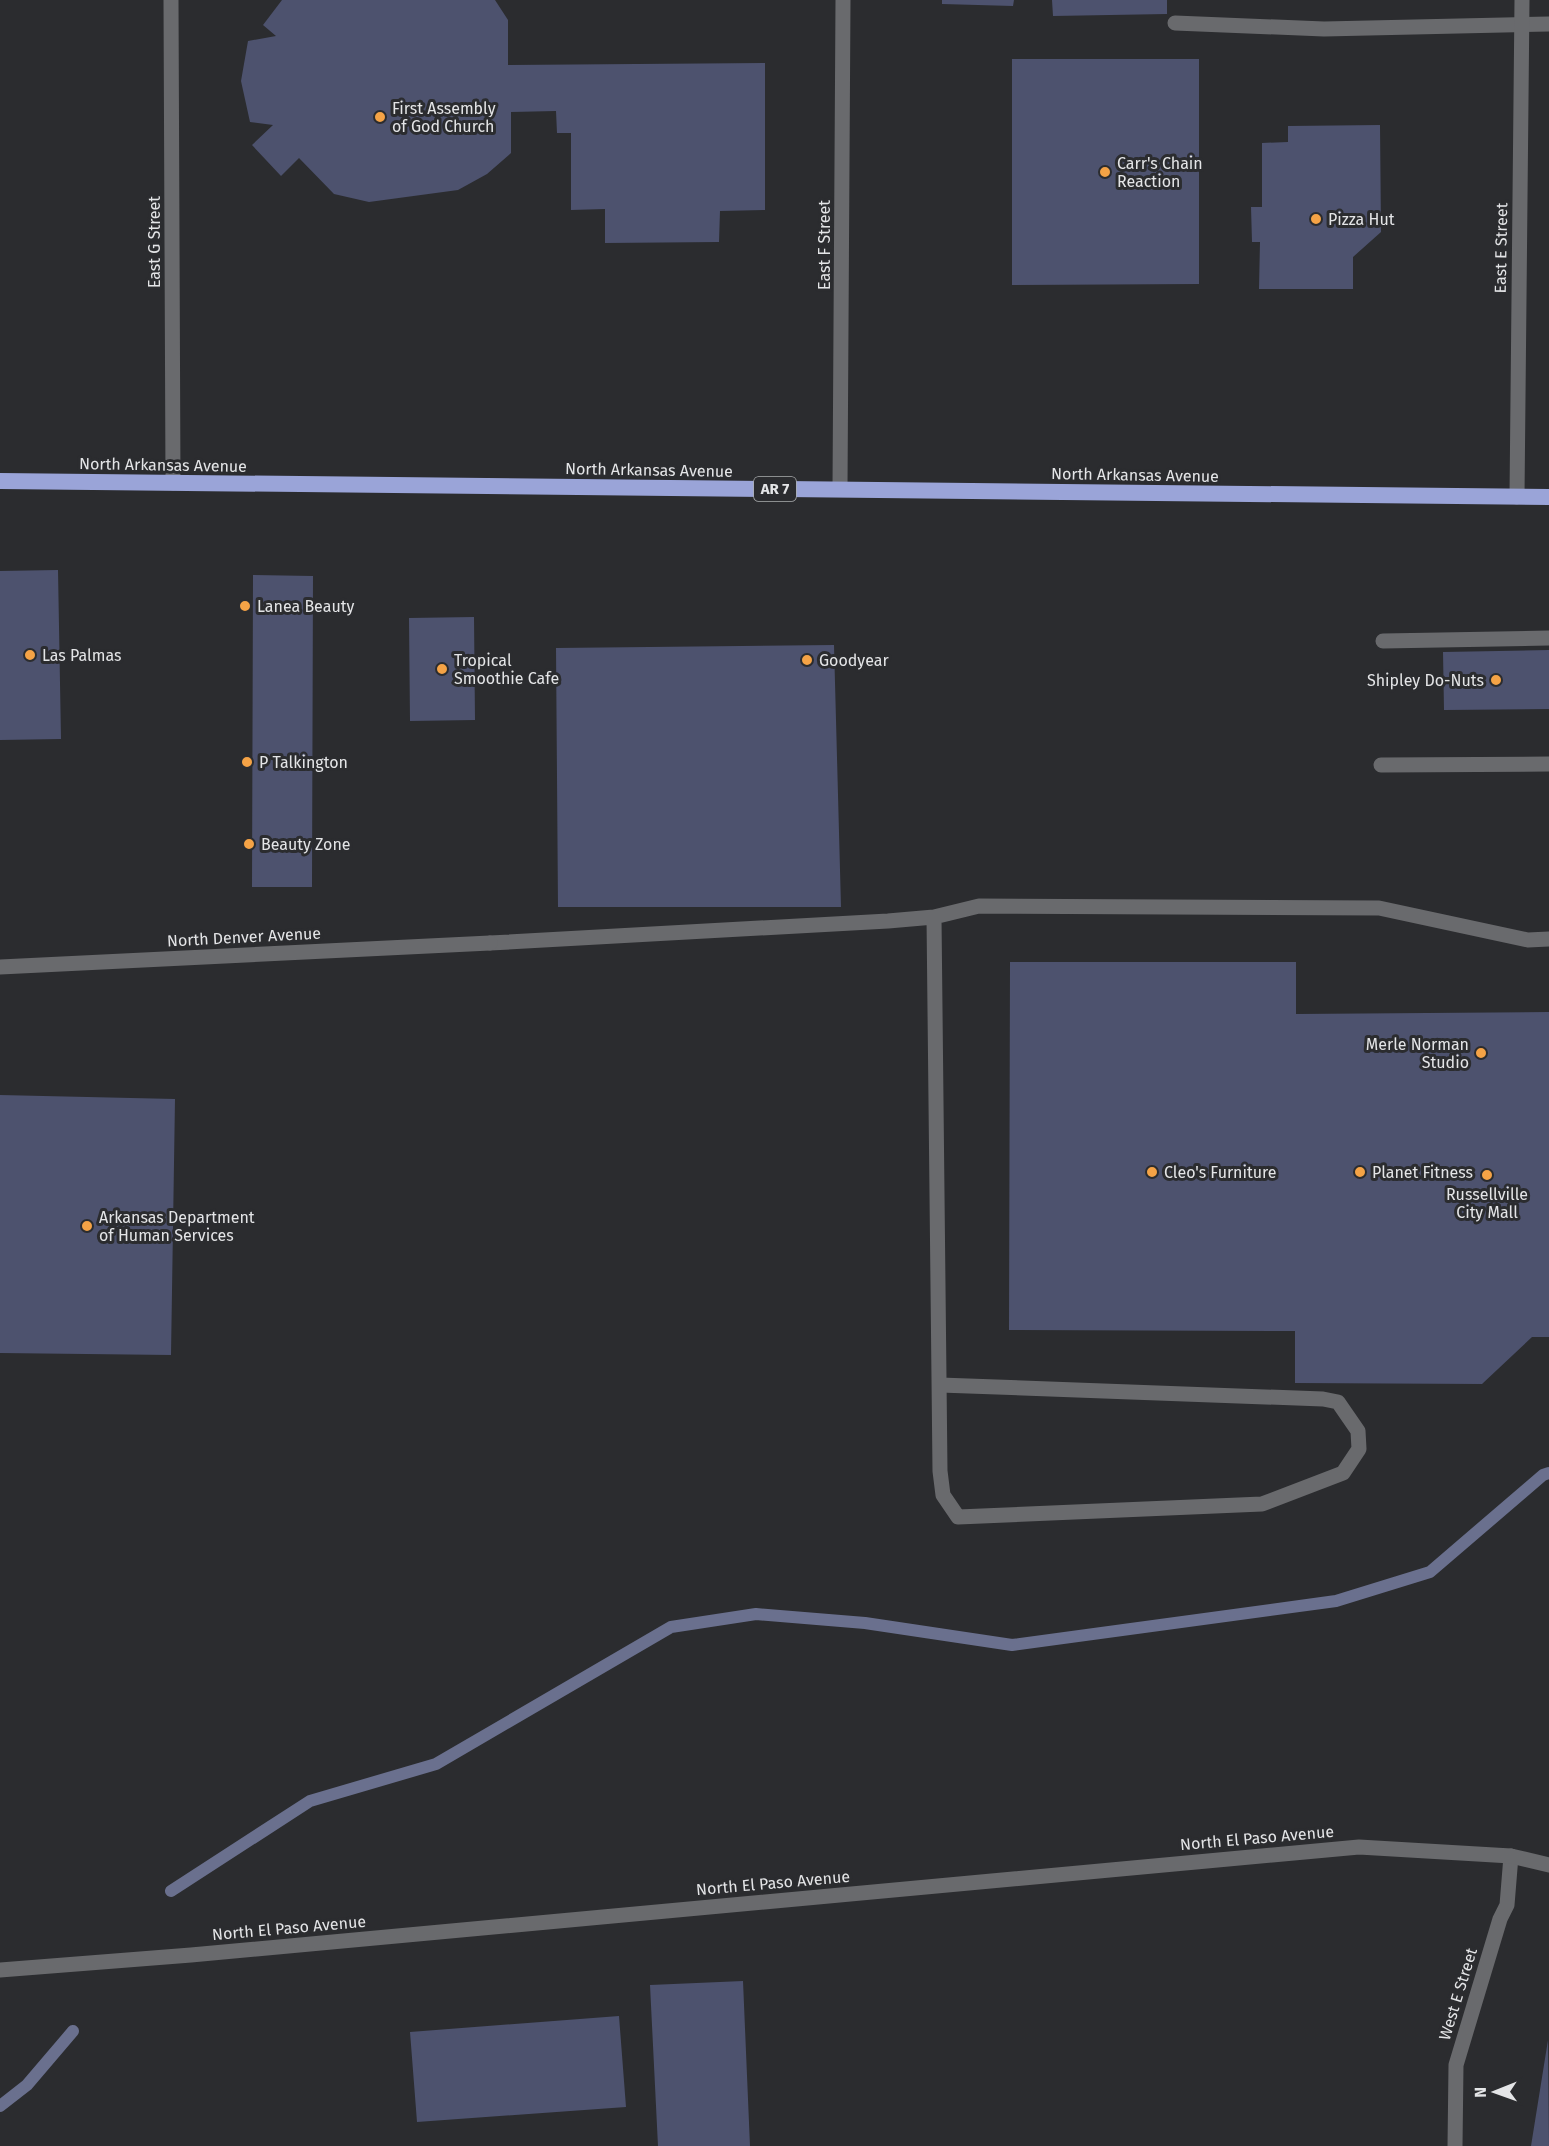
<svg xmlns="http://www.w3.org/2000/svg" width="1549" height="2146" font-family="'Fira Sans',sans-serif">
<rect width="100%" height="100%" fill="#2b2c2f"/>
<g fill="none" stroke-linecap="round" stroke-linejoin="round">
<path stroke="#6a708e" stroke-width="12" d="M 171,1891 L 310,1801 L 436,1764 L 671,1627 L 756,1614 L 865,1623 L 1012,1645 L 1336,1601 L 1430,1572 L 1543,1475 L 1549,1473
M 0,2106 L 27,2085 L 73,2031"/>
</g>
<path fill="#4d526e" d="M 282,0 L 495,0 L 508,20 L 508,65 L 765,63 L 765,210 L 720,211 L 719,242 L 605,243 L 605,209 L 571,210 L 571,133 L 557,133 L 556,111 L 511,112 L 511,153 L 487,174 L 458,190 L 369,202 L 334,194 L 299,158 L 281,176 L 252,145 L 273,125 L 250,122 L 241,81 L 248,41 L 276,36 L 263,25 Z
M 942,0 L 1014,0 L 1013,6 L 942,4 Z
M 1052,0 L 1167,0 L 1167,14 L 1053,16 Z
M 1012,59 L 1199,59 L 1199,284 L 1012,285 Z
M 1380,125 L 1381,232 L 1353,257 L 1353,289 L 1259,289 L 1260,242 L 1252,242 L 1251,207 L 1262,207 L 1262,143 L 1288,142 L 1288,126 Z
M 58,570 L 61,739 L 0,740 L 0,571 Z
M 253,575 L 313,576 L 312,887 L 252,887 Z
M 474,617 L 475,720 L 410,721 L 409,618 Z
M 834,645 L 841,907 L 558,907 L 556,648 Z
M 1549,650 L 1549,709 L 1444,710 L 1443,652 Z
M 1010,962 L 1296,962 L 1296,1014 L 1549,1012 L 1549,1337 L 1532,1337 L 1482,1384 L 1295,1383 L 1295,1331 L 1009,1330 Z
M 0,1095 L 175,1099 L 171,1355 L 0,1353 Z
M 743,1981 L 750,2146 L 658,2146 L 650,1985 Z
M 619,2016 L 626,2107 L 417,2122 L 410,2032 Z
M 1548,2040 L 1549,2146 L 1531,2146 Z"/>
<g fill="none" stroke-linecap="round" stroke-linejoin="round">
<path stroke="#696a6d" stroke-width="15" d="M 1175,23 L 1324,29 L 1549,24
M 1383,641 L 1549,638
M 1381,765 L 1549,764
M 934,917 L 940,1471 L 943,1495 L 958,1517 L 1262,1504 L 1343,1473 L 1359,1449 L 1358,1431 L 1338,1402 L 1323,1399 L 940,1385
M 490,943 L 888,921 L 934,917 L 979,906 L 1379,908 L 1528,940 L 1549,939"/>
<path stroke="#696a6d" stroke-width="15" d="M 171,0 L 173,483
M 840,489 L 843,0
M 1517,497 L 1522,0
M 1455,2146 L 1456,2065 L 1500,1919 L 1507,1905 L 1511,1856"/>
<path stroke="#696a6d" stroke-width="15" d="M 0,967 L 490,943
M 0,1970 L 191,1955 L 1359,1847 L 1511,1856 L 1549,1865"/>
<path stroke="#9aa4d8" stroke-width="16" d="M 0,481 L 1549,497"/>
</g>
<g fill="#f5a346" stroke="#2b2c2f" stroke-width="2">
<circle cx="380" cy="117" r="6"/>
<circle cx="1105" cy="172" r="6"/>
<circle cx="1316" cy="219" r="6"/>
<circle cx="245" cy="606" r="6"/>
<circle cx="30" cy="655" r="6"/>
<circle cx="807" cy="660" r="6"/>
<circle cx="442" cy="669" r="6"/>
<circle cx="1496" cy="680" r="6"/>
<circle cx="247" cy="762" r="6"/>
<circle cx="249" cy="844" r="6"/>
<circle cx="1481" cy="1053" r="6"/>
<circle cx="1152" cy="1172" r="6"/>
<circle cx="1360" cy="1172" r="6"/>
<circle cx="1487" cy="1175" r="6"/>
<circle cx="87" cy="1226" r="6"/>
</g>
<g text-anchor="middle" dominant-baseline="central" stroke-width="6" stroke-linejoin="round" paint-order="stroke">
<rect fill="#2b2c2f" stroke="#acaeb0" stroke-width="1.5" x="754" y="477" width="42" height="24" rx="4.5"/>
<g font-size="15" font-weight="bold" fill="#e4e5e7">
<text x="775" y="489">AR 7</text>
</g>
<g font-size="16" fill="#e4e5e7" stroke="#2b2c2f" text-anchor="start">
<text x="392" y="108">First Assembly<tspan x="392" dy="18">of God Church</tspan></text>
<text x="1117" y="163">Carr's Chain<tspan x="1117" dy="18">Reaction</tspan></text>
<text x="1328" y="219">Pizza Hut</text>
<text x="257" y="606">Lanea Beauty</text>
<text x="42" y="655">Las Palmas</text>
<text x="454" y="660">Tropical<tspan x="454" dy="18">Smoothie Cafe</tspan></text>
<text x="819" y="660">Goodyear</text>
<text x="1484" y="680" text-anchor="end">Shipley Do-Nuts</text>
<text x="259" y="762">P Talkington</text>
<text x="261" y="844">Beauty Zone</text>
<text x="1469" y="1044" text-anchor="end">Merle Norman<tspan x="1469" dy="18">Studio</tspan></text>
<text x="1164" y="1172">Cleo's Furniture</text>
<text x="1372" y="1172">Planet Fitness</text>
<text x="1487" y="1194" text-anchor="middle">Russellville<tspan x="1487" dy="18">City Mall</tspan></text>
<text x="99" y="1217">Arkansas Department<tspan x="99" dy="18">of Human Services</tspan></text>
</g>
<g font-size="16" fill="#e4e5e7" stroke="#2b2c2f">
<text transform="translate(154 242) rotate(-90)">East G Street</text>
<text transform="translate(824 245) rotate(-90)">East F Street</text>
<text transform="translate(1501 248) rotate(-89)">East E Street</text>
<text transform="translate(163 465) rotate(1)">North Arkansas Avenue</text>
<text transform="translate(649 470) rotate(1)">North Arkansas Avenue</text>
<text transform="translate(1135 475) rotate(1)">North Arkansas Avenue</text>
<text transform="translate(244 937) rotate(-3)">North Denver Avenue</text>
<text transform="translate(1257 1838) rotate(-5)">North El Paso Avenue</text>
<text transform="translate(773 1883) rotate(-5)">North El Paso Avenue</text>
<text transform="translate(289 1928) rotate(-5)">North El Paso Avenue</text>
<text transform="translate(1458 1994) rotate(-73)">West E Street</text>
</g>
</g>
<g transform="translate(1495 2092) rotate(269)" stroke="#2b2c2f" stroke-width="4.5" paint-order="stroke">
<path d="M0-4.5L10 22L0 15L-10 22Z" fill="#e4e5e7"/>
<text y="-9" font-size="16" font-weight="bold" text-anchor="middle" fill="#e4e5e7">N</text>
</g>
</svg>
